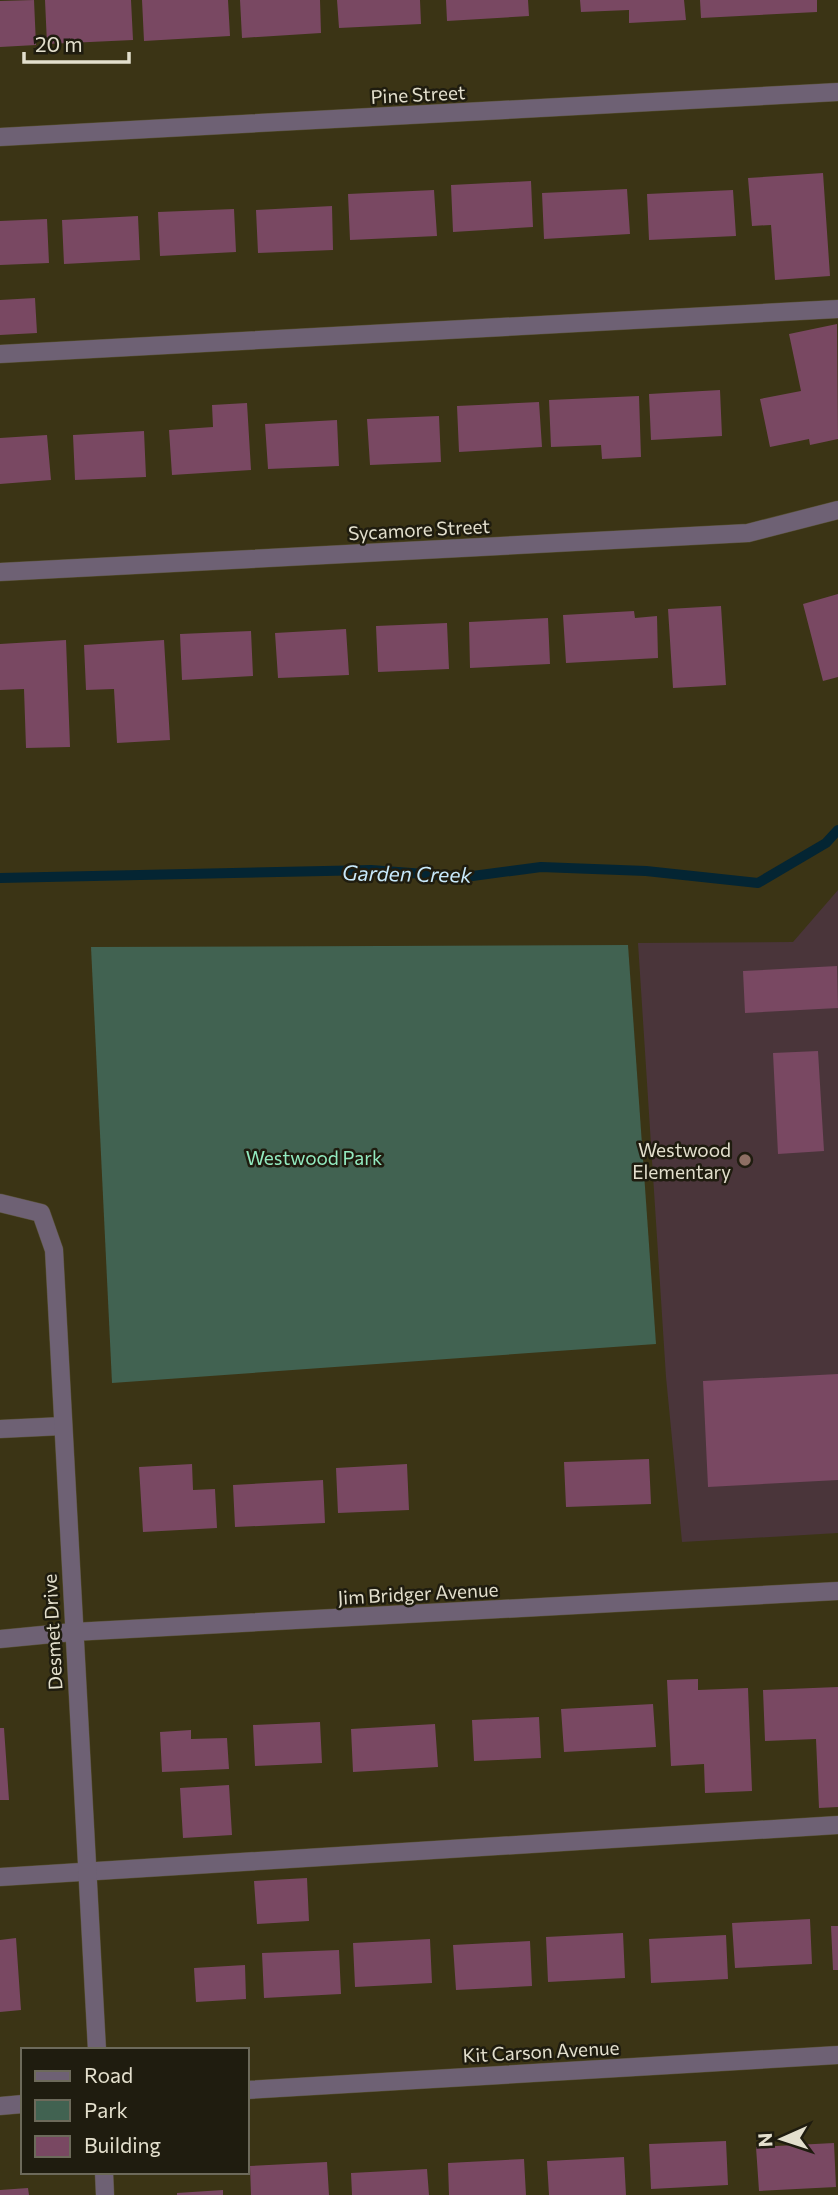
<svg xmlns="http://www.w3.org/2000/svg" width="838" height="2195" font-family="Commissioner,sans-serif">
<rect width="100%" height="100%" fill="#3b3415"/>
<path fill="#4a353a" d="M 838,890 L 838,1533 L 682,1542 L 666,1377 L 638,943 L 793,942 Z"/>
<path fill="#416251" d="M 628,945 L 656,1344 L 112,1383 L 91,947 Z"/>
<g fill="none" stroke-linecap="round" stroke-linejoin="round">
<path stroke="#042533" stroke-width="10" d="M 0,878 L 371,870 L 465,877 L 541,867 L 646,871 L 758,883 L 826,843 L 838,830"/>
</g>
<path fill="#794862" d="M 34,0 L 36,45 L 0,47 L 0,1 Z
M 45,0 L 131,0 L 133,40 L 47,44 Z
M 142,0 L 228,0 L 230,36 L 144,41 Z
M 240,0 L 320,0 L 321,33 L 242,38 Z
M 337,0 L 420,0 L 421,24 L 339,28 Z
M 446,0 L 528,0 L 529,16 L 447,21 Z
M 580,0 L 684,0 L 686,20 L 629,23 L 629,10 L 581,12 Z
M 700,0 L 817,0 L 817,12 L 701,18 Z
M 823,173 L 830,276 L 775,280 L 771,225 L 752,226 L 748,178 Z
M 531,181 L 533,227 L 453,232 L 451,185 Z
M 627,189 L 630,234 L 544,239 L 542,193 Z
M 434,190 L 437,236 L 350,240 L 348,194 Z
M 733,190 L 736,236 L 649,240 L 647,194 Z
M 332,206 L 333,250 L 258,253 L 256,210 Z
M 234,209 L 236,252 L 160,256 L 158,212 Z
M 138,216 L 140,260 L 64,264 L 62,220 Z
M 47,219 L 49,263 L 0,265 L 0,221 Z
M 35,298 L 37,333 L 0,335 L 0,300 Z
M 837,324 L 838,439 L 810,445 L 809,439 L 770,447 L 760,399 L 801,391 L 789,334 Z
M 720,390 L 722,436 L 651,440 L 649,394 Z
M 639,396 L 641,457 L 602,459 L 601,445 L 551,447 L 549,400 Z
M 539,402 L 542,447 L 459,452 L 457,406 Z
M 247,403 L 251,470 L 172,475 L 169,430 L 213,427 L 212,405 Z
M 439,416 L 441,462 L 370,465 L 367,419 Z
M 337,420 L 339,466 L 268,469 L 265,424 Z
M 144,431 L 146,477 L 75,480 L 73,435 Z
M 47,435 L 51,480 L 0,484 L 0,438 Z
M 838,594 L 838,677 L 823,681 L 803,604 Z
M 721,606 L 726,685 L 673,688 L 668,609 Z
M 634,611 L 635,618 L 657,616 L 658,658 L 566,663 L 563,615 Z
M 548,618 L 550,664 L 470,668 L 469,622 Z
M 447,623 L 449,669 L 378,672 L 376,626 Z
M 346,629 L 349,675 L 278,678 L 275,633 Z
M 251,631 L 253,676 L 182,680 L 180,634 Z
M 66,640 L 70,747 L 26,748 L 24,689 L 0,690 L 0,644 Z
M 164,640 L 170,740 L 117,743 L 114,689 L 86,690 L 84,645 Z
M 837,966 L 838,1008 L 745,1013 L 743,971 Z
M 818,1051 L 824,1151 L 778,1154 L 773,1053 Z
M 838,1374 L 838,1480 L 708,1487 L 703,1381 Z
M 649,1459 L 651,1504 L 566,1507 L 564,1462 Z
M 192,1464 L 193,1490 L 215,1489 L 217,1528 L 143,1532 L 139,1467 Z
M 407,1464 L 409,1510 L 338,1513 L 336,1468 Z
M 323,1480 L 325,1523 L 235,1527 L 233,1485 Z
M 698,1679 L 698,1690 L 748,1688 L 752,1791 L 705,1793 L 704,1764 L 671,1766 L 667,1680 Z
M 838,1687 L 838,1807 L 819,1808 L 816,1739 L 765,1741 L 763,1690 Z
M 653,1704 L 656,1747 L 564,1752 L 561,1709 Z
M 539,1717 L 541,1758 L 474,1761 L 472,1720 Z
M 320,1722 L 322,1763 L 255,1766 L 253,1725 Z
M 435,1724 L 438,1767 L 353,1772 L 351,1729 Z
M 0,1728 L 4,1728 L 9,1800 L 0,1800 Z
M 191,1730 L 191,1739 L 227,1738 L 229,1769 L 162,1772 L 160,1732 Z
M 229,1785 L 232,1835 L 183,1838 L 180,1788 Z
M 307,1878 L 309,1921 L 257,1924 L 254,1881 Z
M 810,1919 L 812,1964 L 735,1968 L 732,1923 Z
M 831,1926 L 838,1926 L 838,1970 L 833,1970 Z
M 623,1933 L 625,1978 L 548,1982 L 546,1937 Z
M 726,1935 L 728,1979 L 651,1983 L 649,1939 Z
M 16,1938 L 21,2010 L 0,2012 L 0,1940 Z
M 430,1939 L 432,1983 L 355,1987 L 353,1943 Z
M 530,1941 L 532,1986 L 456,1990 L 453,1945 Z
M 339,1950 L 341,1994 L 264,1998 L 262,1953 Z
M 245,1965 L 246,1999 L 196,2002 L 194,1968 Z
M 726,2141 L 728,2185 L 651,2189 L 649,2144 Z
M 834,2143 L 836,2187 L 759,2191 L 756,2147 Z
M 624,2157 L 626,2195 L 549,2195 L 547,2161 Z
M 524,2159 L 526,2195 L 449,2195 L 448,2163 Z
M 327,2162 L 329,2195 L 251,2195 L 250,2166 Z
M 427,2169 L 429,2195 L 352,2195 L 351,2173 Z
M 28,2188 L 29,2195 L 0,2195 L 0,2190 Z
M 223,2190 L 223,2195 L 177,2195 L 177,2193 Z"/>
<g fill="none" stroke-linecap="round" stroke-linejoin="round">
<defs>
<path id="service" d="M 0,354 L 838,309
M 0,1429 L 63,1426
M 0,1877 L 838,1825"/>
<path id="minor" d="M 0,137 L 838,92
M 0,572 L 748,533 L 838,510
M 0,1203 L 41,1213 L 54,1250 L 97,2050
M 0,1639 L 73,1632 L 838,1591
M 247,2090 L 838,2055
M 0,2106 L 23,2104
M 104,2172 L 105,2195"/>
</defs>
<use href="#service" stroke="#564f32" stroke-width="19"/>
<use href="#minor" stroke="#564f32" stroke-width="19"/>
<use href="#service" stroke="#6e6174" stroke-width="18"/>
<use href="#minor" stroke="#6e6174" stroke-width="18"/>
</g>
<circle fill="#8d6e63" stroke="#1f1c0f" stroke-width="2.5" cx="745" cy="1160" r="7"/>
<g text-anchor="middle" dominant-baseline="central" stroke-width="5" stroke-linejoin="round" paint-order="stroke">
<g font-size="19" fill="#e3dfcd" stroke="#1f1c0f">
<text transform="translate(418 94) rotate(-3)">Pine Street</text>
<text transform="translate(419 529) rotate(-3)">Sycamore Street</text>
<text transform="translate(418 1593) rotate(-3)">Jim Bridger Avenue</text>
<text transform="translate(52 1632) rotate(-93)">Desmet Drive</text>
<text transform="translate(541 2051) rotate(-3)">Kit Carson Avenue</text>
</g>
<g font-size="19" fill="#e3dfcd" stroke="#1f1c0f" text-anchor="end">
<text x="731" y="1149">Westwood<tspan x="731" dy="22">Elementary</tspan></text>
</g>
<g font-size="19" fill="#93ebc0" stroke="#1f1c0f">
<text x="314" y="1157">Westwood Park</text>
</g>
<g font-size="21" font-style="italic" fill="#c8e9fb" stroke="#1f1c0f">
<text transform="translate(407 873) rotate(1)">Garden Creek</text>
</g>
</g>
<rect x="21" y="2048" width="228" height="126" fill="#1f1c0f" stroke="#6d6a5b" stroke-width="2"/>
<rect x="35" y="2071" width="35" height="10" fill="#6e6174" stroke="#6d6a5b" stroke-width="2"/>
<text x="84" y="2083" font-size="21" fill="#e3dfcd">Road</text>
<rect x="35" y="2100" width="35" height="21" fill="#416251" stroke="#6d6a5b" stroke-width="2"/>
<text x="84" y="2118" font-size="21" fill="#e3dfcd">Park</text>
<rect x="35" y="2136" width="35" height="21" fill="#794862" stroke="#6d6a5b" stroke-width="2"/>
<text x="84" y="2153" font-size="21" fill="#e3dfcd">Building</text>
<g transform="translate(782 2139) rotate(267)" stroke="#1f1c0f" stroke-width="5" paint-order="stroke">
<path d="M0-5L12 26L0 18L-12 26Z" fill="#e3dfcd"/>
<text y="-10" font-size="19" font-weight="bold" text-anchor="middle" fill="#e3dfcd">N</text>
</g>
<path d="M24 52v10h105v-10" fill="none" stroke="#e3dfcd" stroke-width="3.5"/>
<text x="35" y="52" font-size="21" fill="#e3dfcd" stroke="#1f1c0f" stroke-width="5" paint-order="stroke">20 m</text>
</svg>
